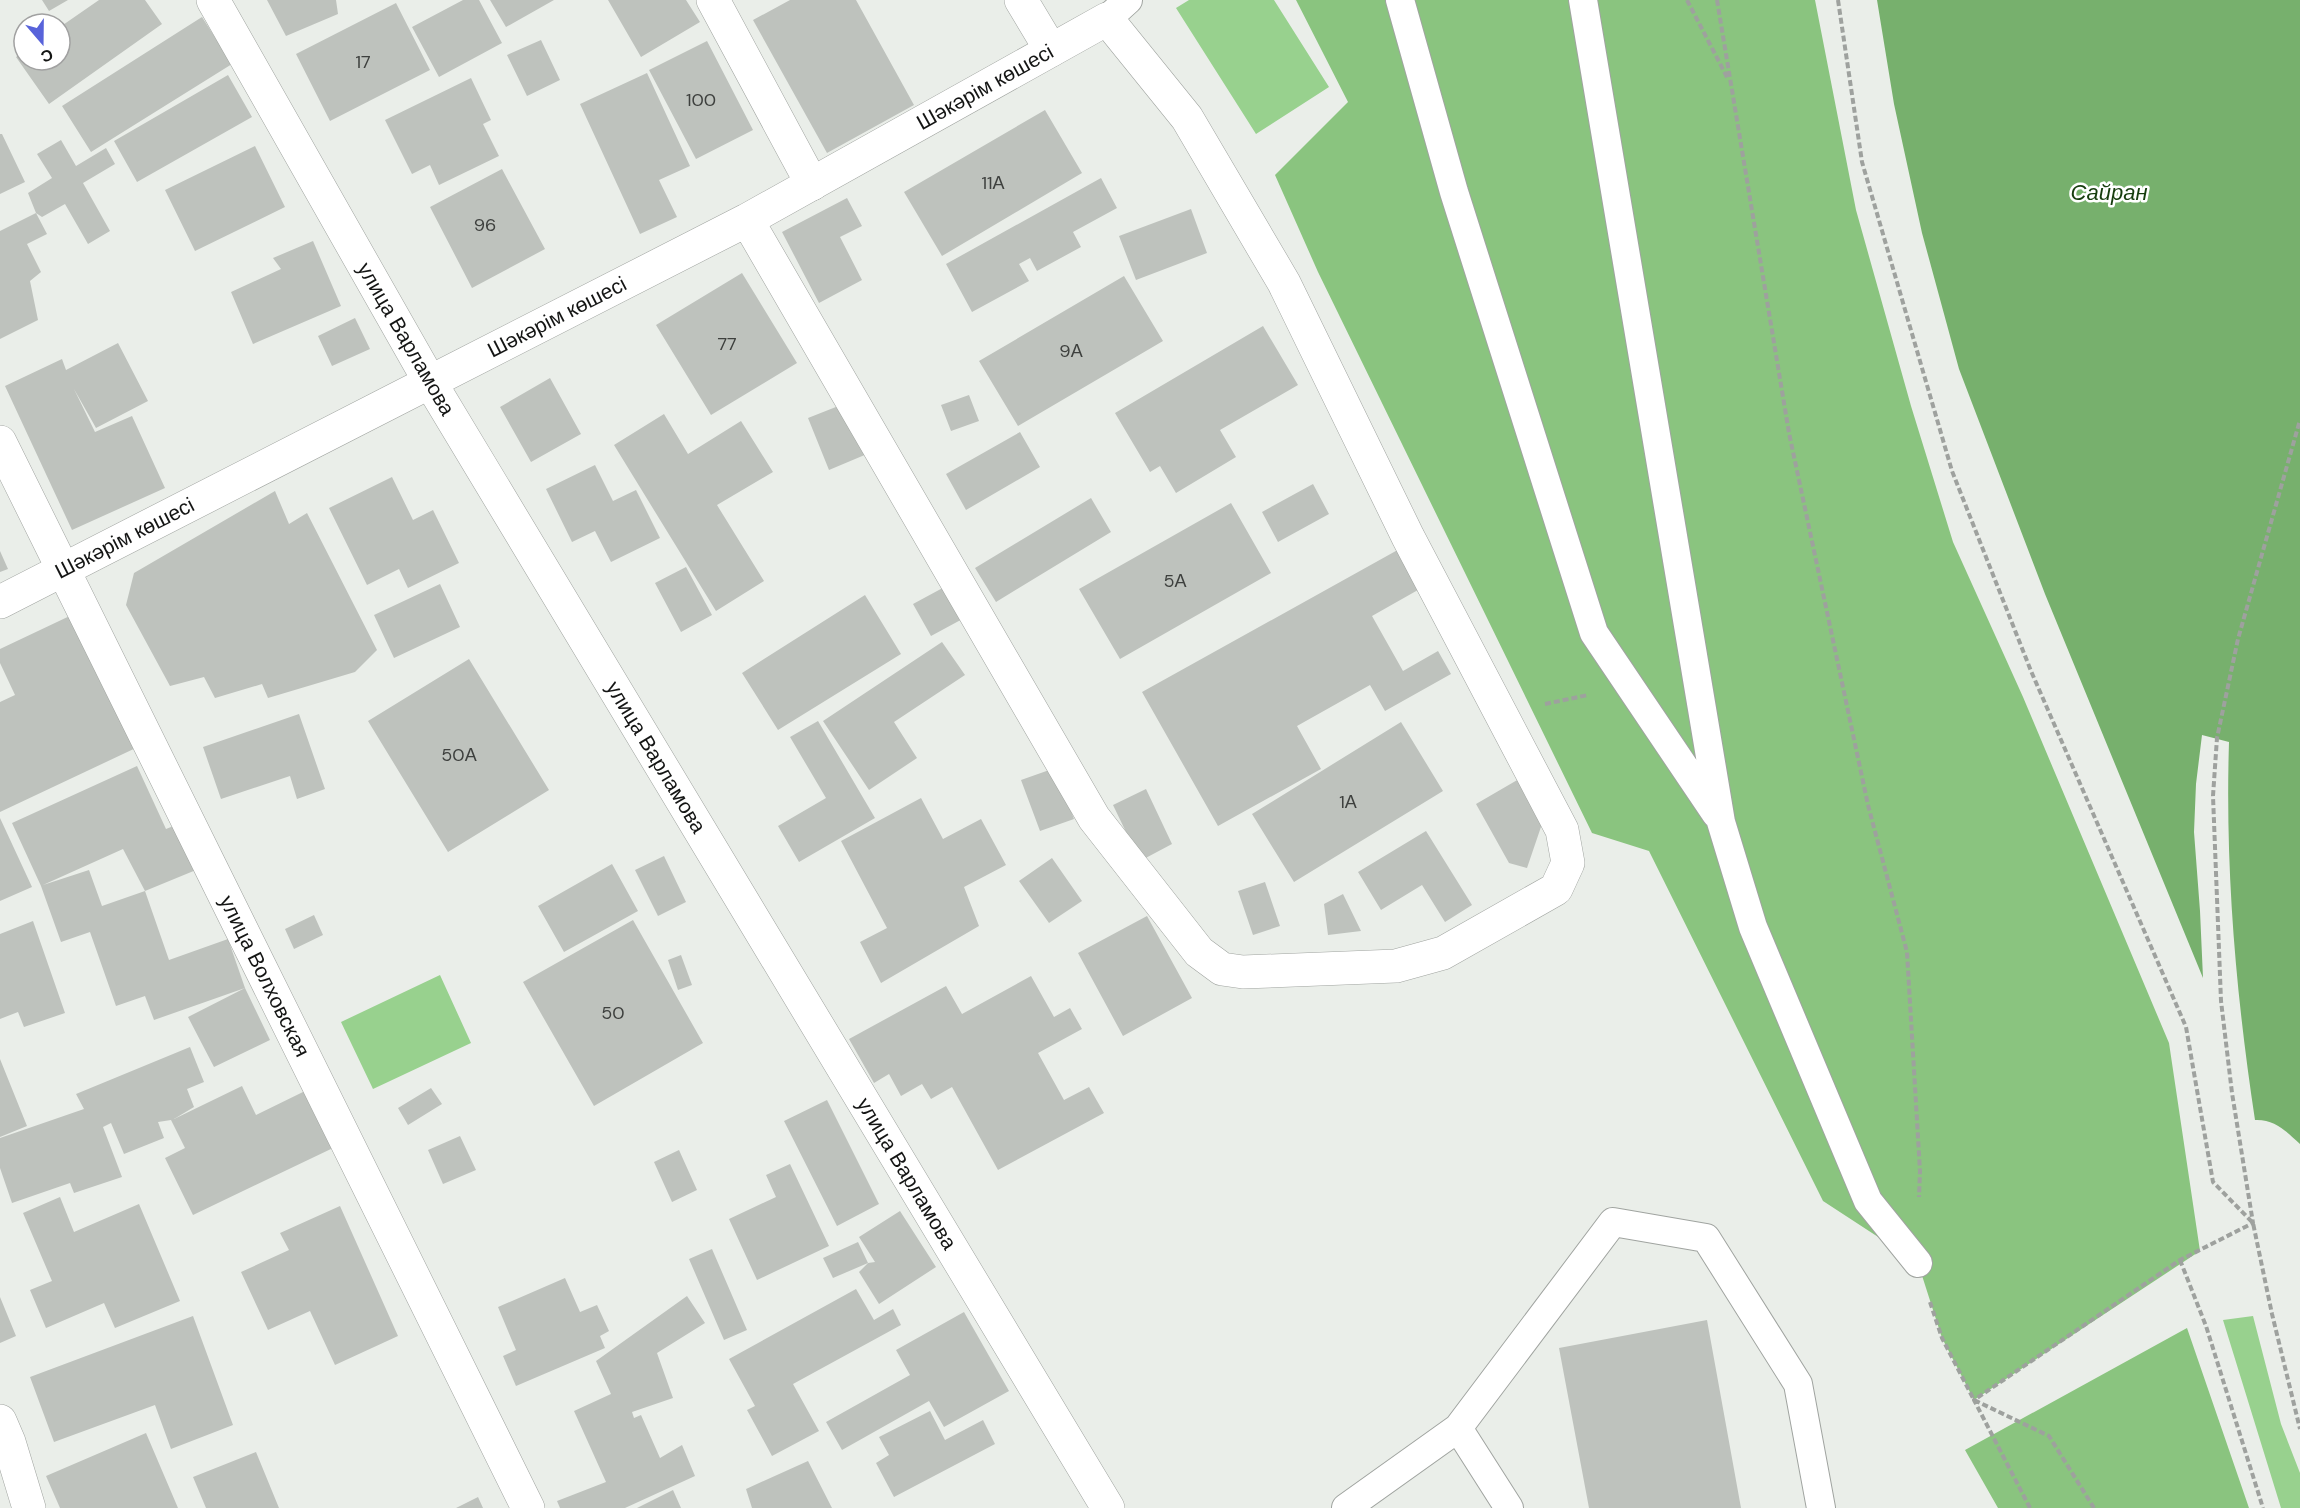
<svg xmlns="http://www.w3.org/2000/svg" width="2300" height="1508" font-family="'DM Sans',sans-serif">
<rect width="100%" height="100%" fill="#eaeee9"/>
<path fill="#98d18e" d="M 1189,0 L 1274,0 L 1329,87 L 1256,134 L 1176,8 Z
M 440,975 L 471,1043 L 373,1089 L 341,1022 Z
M 2253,1316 L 2281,1424 L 2300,1473 L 2300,1508 L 2281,1508 L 2223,1320 Z"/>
<path fill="#8ac47f" d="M 1296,0 L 1815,0 L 1856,210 L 1911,406 L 1953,542 L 2023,697 L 2169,1043 L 2200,1251 L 1974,1400 L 1942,1338 L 1918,1263 L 1823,1201 L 1649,851 L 1592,833 L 1318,272 L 1275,175 L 1348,102 Z
M 2187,1328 L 2249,1508 L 1998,1508 L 1965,1450 Z"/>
<path fill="#77b06d" d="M 1877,0 L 2300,0 L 2300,1144 C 2287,1132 2275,1119 2255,1120 C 2236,995 2225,869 2229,742 L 2202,735 L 2196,784 L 2194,832 L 2200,911 L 2203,978 L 2045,594 L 1959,369 L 1922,233 L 1894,104 Z"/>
<path fill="#bec2bd" d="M 42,0 L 68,0 L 49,11 Z
M 99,0 L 145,0 L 162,24 L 49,104 L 16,57 L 24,52 L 24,60 L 60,60 L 60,27 Z
M 267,0 L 336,0 L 338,14 L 286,36 Z
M 463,0 L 479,0 L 502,43 L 439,77 L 412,27 Z
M 490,0 L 554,0 L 506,27 Z
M 608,0 L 686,0 L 700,22 L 641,57 Z
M 790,0 L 856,0 L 914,105 L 827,153 L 753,20 Z
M 396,3 L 430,70 L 330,121 L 296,54 Z
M 202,17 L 232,64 L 91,152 L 62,106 Z
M 541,40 L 560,80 L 527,96 L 507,55 Z
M 707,41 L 753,130 L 696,159 L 649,70 Z
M 647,73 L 690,166 L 659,180 L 677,217 L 640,234 L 580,104 Z
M 228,75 L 252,117 L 137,182 L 114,141 Z
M 471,78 L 491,120 L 483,124 L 499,156 L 439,185 L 430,165 L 412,174 L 385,120 Z
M 1045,110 L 1082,173 L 942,256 L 904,192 Z
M 0,134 L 2,134 L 25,182 L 0,194 Z
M 61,140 L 76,166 L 106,148 L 115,164 L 83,183 L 110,231 L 88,244 L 65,204 L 42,217 L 36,213 L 28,193 L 52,178 L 37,154 Z
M 255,146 L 285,207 L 195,251 L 165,190 Z
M 502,169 L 545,249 L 472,288 L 430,207 Z
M 1101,178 L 1117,208 L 1073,232 L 1081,247 L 1037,271 L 1030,258 L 1019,264 L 1029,281 L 972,312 L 946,264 Z
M 847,198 L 862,226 L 840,237 L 862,280 L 819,303 L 782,232 Z
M 1191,209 L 1207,253 L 1136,280 L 1119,236 Z
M 36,213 L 47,234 L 27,244 L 41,272 L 30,281 L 38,320 L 0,339 L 0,231 Z
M 313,241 L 341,306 L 253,344 L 231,292 L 281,269 L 273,258 Z
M 742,273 L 797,363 L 711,415 L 656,325 Z
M 1124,276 L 1163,341 L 1018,426 L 979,361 Z
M 355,318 L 370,349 L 332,366 L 318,336 Z
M 1263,326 L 1298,385 L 1220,430 L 1236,457 L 1176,493 L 1160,466 L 1150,472 L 1115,413 Z
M 118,343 L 148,401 L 96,428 L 74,389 L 95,432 L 132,416 L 165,488 L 72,530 L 5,386 L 62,359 L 66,370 Z
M 550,378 L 581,434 L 531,462 L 500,407 Z
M 969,395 L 979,421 L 951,431 L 941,405 Z
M 846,403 L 867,454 L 829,470 L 808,418 Z
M 664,414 L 688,454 L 741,421 L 773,472 L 717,505 L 764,581 L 716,611 L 614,445 Z
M 1020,432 L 1040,467 L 966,510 L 946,474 Z
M 595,465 L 613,501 L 636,490 L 660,538 L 611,562 L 595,531 L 572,542 L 546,489 Z
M 392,477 L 413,520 L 433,510 L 459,563 L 408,588 L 399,569 L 367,585 L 329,508 Z
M 1313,484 L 1329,514 L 1278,542 L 1262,512 Z
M 275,491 L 289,524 L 307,513 L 377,650 L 355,672 L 268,698 L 262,684 L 215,698 L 204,677 L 170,686 L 126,605 L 134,573 Z
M 1091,498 L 1111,532 L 996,602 L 975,568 Z
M 1231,503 L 1271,573 L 1120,659 L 1079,589 Z
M 1403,547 L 1425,586 L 1372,616 L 1403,671 L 1438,651 L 1451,674 L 1385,711 L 1370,685 L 1297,726 L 1321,769 L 1218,826 L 1142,692 Z
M 0,551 L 8,569 L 0,572 Z
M 686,567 L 712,615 L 681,632 L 655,583 Z
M 440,584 L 460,627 L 394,658 L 374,615 Z
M 950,584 L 968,616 L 931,636 L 913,604 Z
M 865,595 L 901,654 L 778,730 L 742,673 Z
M 76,613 L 140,746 L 0,812 L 0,702 L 15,695 L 0,663 L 0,649 Z
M 942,642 L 965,675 L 894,722 L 917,758 L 869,790 L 823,721 Z
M 469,659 L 549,790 L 448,852 L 368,721 Z
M 299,714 L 325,789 L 297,799 L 290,776 L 221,799 L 203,747 Z
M 818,721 L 875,818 L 799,862 L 778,826 L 826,798 L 790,737 Z
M 1401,722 L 1443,791 L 1294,882 L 1252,814 Z
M 137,766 L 166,829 L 176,825 L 196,870 L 145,891 L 123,849 L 43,885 L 89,870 L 102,906 L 145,891 L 169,960 L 228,939 L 245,988 L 154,1020 L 145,996 L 116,1006 L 90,932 L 61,942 L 41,886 L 12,823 Z
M 1055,768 L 1074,819 L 1040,831 L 1021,780 Z
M 1519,779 L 1543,821 L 1527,868 L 1509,863 L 1476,804 Z
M 1146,789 L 1172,844 L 1140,861 L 1113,805 Z
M 921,798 L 943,839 L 981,819 L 1006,865 L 964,887 L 979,926 L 881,983 L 860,942 L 887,928 L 841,841 Z
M 0,818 L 32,887 L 0,901 Z
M 1426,831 L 1472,905 L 1445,922 L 1422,885 L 1381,910 L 1358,872 Z
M 664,856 L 686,902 L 658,916 L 635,870 Z
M 1052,858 L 1082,901 L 1049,923 L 1019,881 Z
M 612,864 L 638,911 L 564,952 L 538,906 Z
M 1265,882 L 1280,926 L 1253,935 L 1238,891 Z
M 1343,894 L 1361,931 L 1328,935 L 1324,904 Z
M 314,915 L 323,935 L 294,949 L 285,929 Z
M 1147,916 L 1192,998 L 1123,1036 L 1078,953 Z
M 633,920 L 703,1043 L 594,1106 L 523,982 Z
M 33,921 L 65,1013 L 24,1027 L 18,1012 L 0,1019 L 0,934 Z
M 681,955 L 692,985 L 678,990 L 668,960 Z
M 1031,976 L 1054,1017 L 1070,1008 L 1082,1029 L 1038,1053 L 1064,1100 L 1089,1087 L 1104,1113 L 998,1170 L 952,1087 L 931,1099 L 922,1084 L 901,1096 L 889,1074 L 874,1083 L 849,1039 L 946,986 L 962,1014 Z
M 245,988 L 270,1040 L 214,1067 L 188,1017 Z
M 190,1047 L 204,1082 L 187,1089 L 194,1107 L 174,1119 L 242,1086 L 256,1115 L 305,1091 L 333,1148 L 193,1215 L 165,1158 L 185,1148 L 171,1120 L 158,1122 L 164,1138 L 124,1154 L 111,1123 L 103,1127 L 122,1177 L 74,1193 L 70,1183 L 12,1203 L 0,1168 L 0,1138 L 84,1109 L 76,1094 Z
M 0,1059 L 27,1126 L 0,1137 Z
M 431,1088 L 442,1104 L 408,1125 L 398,1108 Z
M 827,1100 L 879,1204 L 837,1226 L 784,1121 Z
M 460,1136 L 476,1170 L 443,1184 L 428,1150 Z
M 679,1150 L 697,1190 L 672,1202 L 654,1162 Z
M 790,1164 L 829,1246 L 757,1280 L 729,1219 L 776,1197 L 766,1175 Z
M 60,1197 L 74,1232 L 139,1204 L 180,1301 L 115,1328 L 104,1303 L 46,1328 L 30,1290 L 52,1281 L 23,1213 Z
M 340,1206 L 398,1336 L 335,1365 L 310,1311 L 268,1330 L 241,1272 L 289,1250 L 280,1233 Z
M 900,1211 L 936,1267 L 879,1304 L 859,1272 L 868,1263 L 875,1262 L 859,1237 Z
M 858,1242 L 868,1263 L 833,1278 L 823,1258 Z
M 712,1249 L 747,1330 L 724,1340 L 689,1259 Z
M 565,1278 L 580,1312 L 597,1305 L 609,1331 L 600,1336 L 605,1348 L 516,1386 L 503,1356 L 516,1350 L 498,1307 Z
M 856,1289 L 874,1320 L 893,1309 L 901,1325 L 793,1384 L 819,1431 L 772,1456 L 747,1410 L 755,1406 L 729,1359 Z
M 687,1296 L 705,1323 L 657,1353 L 673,1398 L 632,1412 L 634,1418 L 641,1415 L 660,1458 L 682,1445 L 695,1476 L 625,1508 L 560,1508 L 557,1501 L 606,1482 L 574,1411 L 611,1394 L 596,1361 Z
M 0,1297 L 16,1336 L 0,1343 Z
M 964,1312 L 1009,1391 L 944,1427 L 929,1401 L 842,1450 L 826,1422 L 910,1375 L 896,1350 Z
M 193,1316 L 233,1425 L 171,1449 L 155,1405 L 54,1442 L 30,1377 Z
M 1707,1320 L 1741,1508 L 1589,1508 L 1559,1348 Z
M 930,1411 L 945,1440 L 983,1420 L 995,1444 L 894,1497 L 876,1463 L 889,1455 L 879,1437 Z
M 146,1433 L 178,1508 L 60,1508 L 46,1476 Z
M 256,1452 L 279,1508 L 206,1508 L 193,1477 Z
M 808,1461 L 832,1508 L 752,1508 L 746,1489 Z
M 673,1490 L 681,1508 L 637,1508 Z
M 478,1497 L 483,1508 L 456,1508 Z"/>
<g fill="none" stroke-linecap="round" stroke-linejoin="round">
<defs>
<path id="lane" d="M 1400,0 L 1454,192 L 1594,633 L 1716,814
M 1583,0 L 1721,822 L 1753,927 L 1868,1201 L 1918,1263
M 1107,19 L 1128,0
M 1458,1428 L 1509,1508
M 1346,1508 L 1458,1428 L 1613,1222 L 1706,1238 L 1798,1384 L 1821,1508"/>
<g id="street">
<path id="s1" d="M 213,0 L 430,382 L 747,220 L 1107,19 L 1187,118 L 1284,283 L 1408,537 L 1562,830 L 1568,863 L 1556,889 L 1443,953 L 1396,966 L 1243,972 L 1222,969 L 1199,952 L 1094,818 L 747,220"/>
<path d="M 713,0 L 812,184"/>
<path d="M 1021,0 L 1051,50"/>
<path id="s2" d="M 0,442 L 528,1508"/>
<path d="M 0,1421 L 9,1442 L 29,1508"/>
</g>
<g id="secondary">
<path id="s3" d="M 0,602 L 430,382 L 1108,1508"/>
</g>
</defs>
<use href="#lane" stroke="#a0a4a0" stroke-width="30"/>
<use href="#street" stroke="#a0a4a0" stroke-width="34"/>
<use href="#secondary" stroke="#a0a4a0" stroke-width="34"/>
<path stroke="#9ea19e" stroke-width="4" stroke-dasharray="6 3" stroke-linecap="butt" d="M 1687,0 L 1728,79
M 1717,0 L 1789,433 L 1868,805 L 1907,952 L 1920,1171 L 1919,1197
M 1838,0 L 1862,162 L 1952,471 L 2031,671 L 2186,1027 L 2213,1182 L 2253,1223 L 2272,1314 L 2300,1429
M 1545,704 L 1588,695
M 2180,1260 L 2206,1326 L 2263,1508
M 1930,1302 L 1942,1338 L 1974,1400 L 2049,1436 L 2094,1508
M 2030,1508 L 1974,1400 L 2180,1260 L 2253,1223 L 2232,1093 L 2221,1001 L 2213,796 L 2217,738 L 2238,639 L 2300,420"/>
<use href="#lane" stroke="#fff" stroke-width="28"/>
<use href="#street" stroke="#fff" stroke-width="33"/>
<use href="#secondary" stroke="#fff" stroke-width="33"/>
</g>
<g text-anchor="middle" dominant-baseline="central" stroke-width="5" stroke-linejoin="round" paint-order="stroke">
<g font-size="18" fill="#3e403e">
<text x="363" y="62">17</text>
<text x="701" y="100">100</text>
<text x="993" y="183">11А</text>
<text x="485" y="225">96</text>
<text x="727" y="344">77</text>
<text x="1071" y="351">9А</text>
<text x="1175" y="581">5А</text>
<text x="459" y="755">50А</text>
<text x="1348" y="802">1А</text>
<text x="613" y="1013">50</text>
</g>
<g font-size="21" fill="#141514" stroke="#fff">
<text stroke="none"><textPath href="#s1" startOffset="1068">Шәкәрім көшесі</textPath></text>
<text stroke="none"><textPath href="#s1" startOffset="582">Шәкәрім көшесі</textPath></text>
<text transform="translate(406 339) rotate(60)">улица Варламова</text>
<text stroke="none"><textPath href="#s3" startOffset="140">Шәкәрім көшесі</textPath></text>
<text stroke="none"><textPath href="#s3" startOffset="921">улица Варламова</textPath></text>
<text stroke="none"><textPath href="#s2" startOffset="596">улица Волховская</textPath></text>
<text stroke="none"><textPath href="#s3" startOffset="1407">улица Варламова</textPath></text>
</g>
<g font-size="22" font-style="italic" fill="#163d0e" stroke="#fff">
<text x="2109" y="192">Сайран</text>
</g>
</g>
<g transform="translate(42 42) rotate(160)"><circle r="28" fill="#ffffff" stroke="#a1a1a1" stroke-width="1.5"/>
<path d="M0-4.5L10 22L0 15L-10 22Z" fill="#5863da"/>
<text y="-9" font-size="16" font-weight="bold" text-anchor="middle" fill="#141514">С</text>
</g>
</svg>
